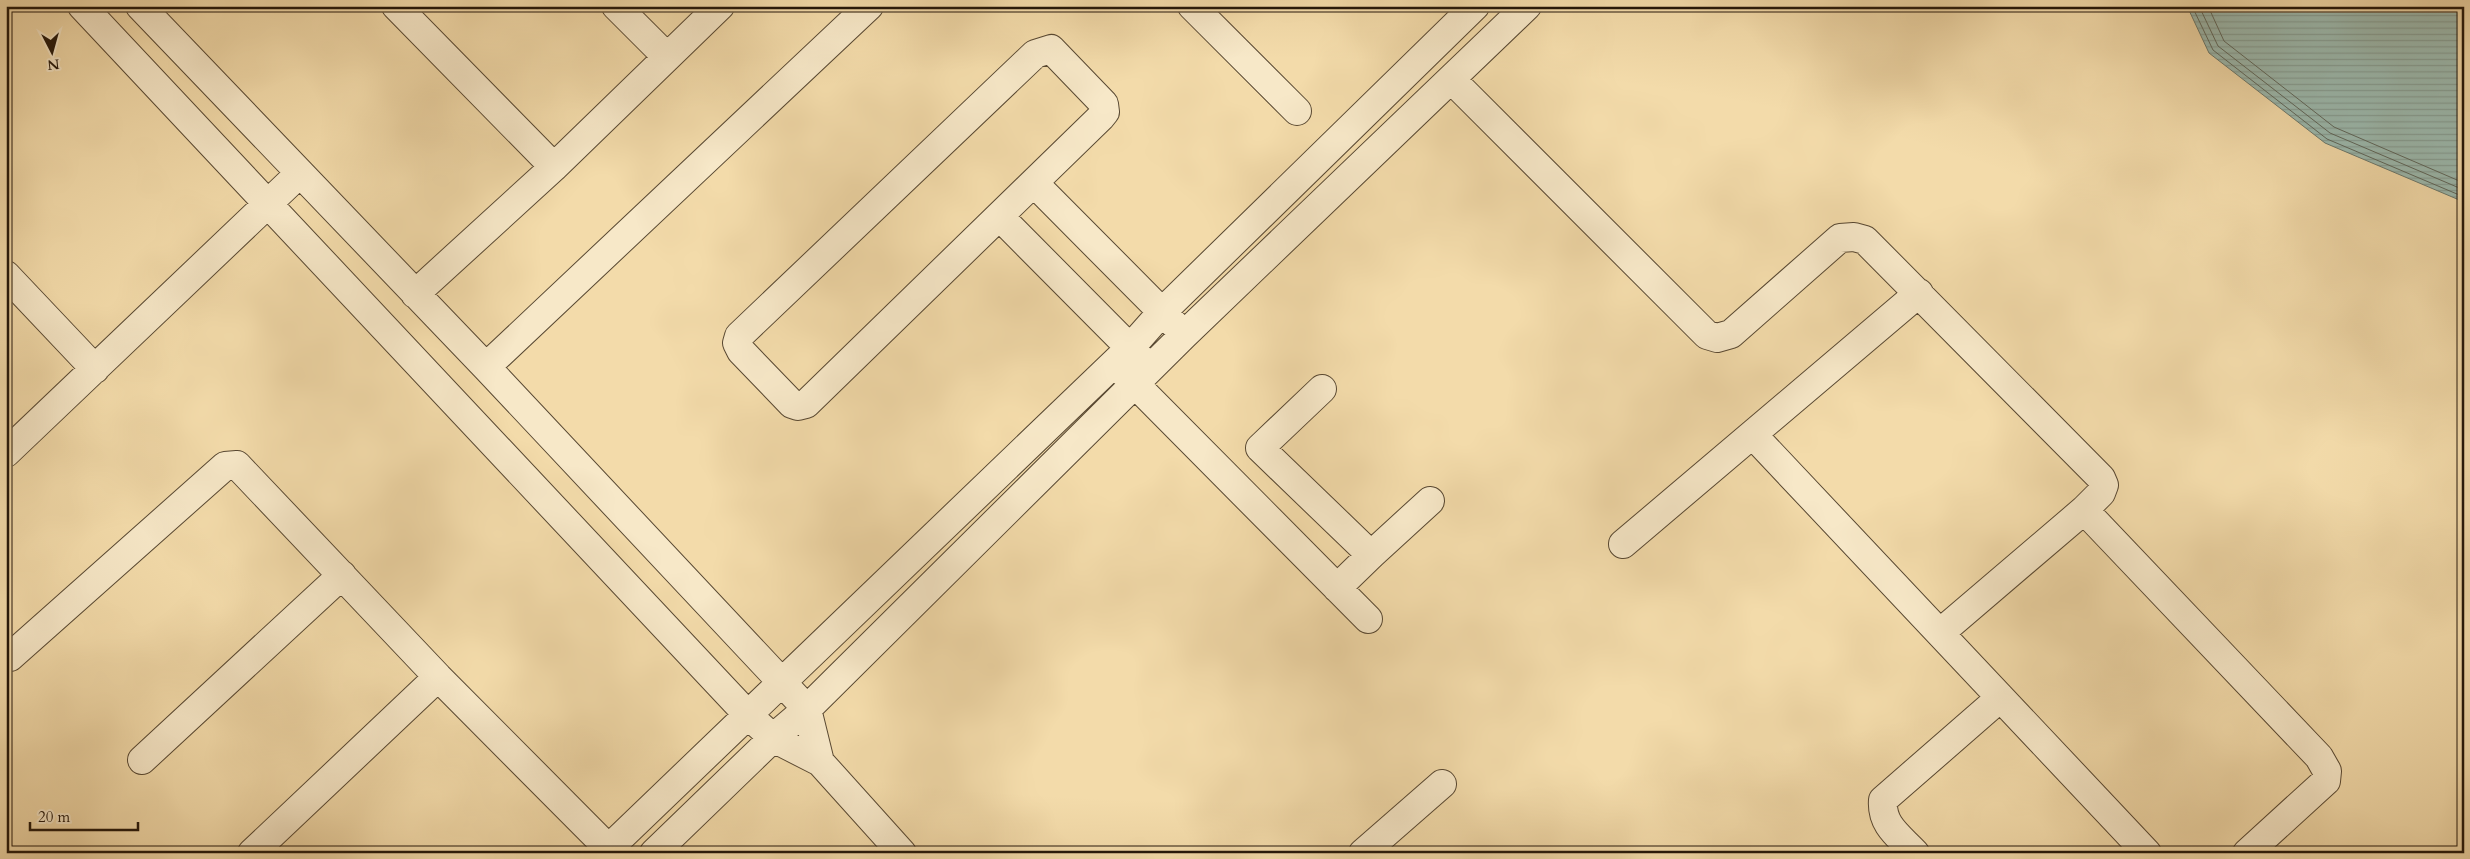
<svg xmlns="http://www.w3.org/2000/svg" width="2470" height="859" font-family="Cardo,serif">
<defs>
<pattern id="water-rules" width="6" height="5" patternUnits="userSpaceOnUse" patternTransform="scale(1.25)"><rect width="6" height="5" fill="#9cbaaf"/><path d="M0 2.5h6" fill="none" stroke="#869f95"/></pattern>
</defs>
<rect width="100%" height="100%" fill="#f3dbaa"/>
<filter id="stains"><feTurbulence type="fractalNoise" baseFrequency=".004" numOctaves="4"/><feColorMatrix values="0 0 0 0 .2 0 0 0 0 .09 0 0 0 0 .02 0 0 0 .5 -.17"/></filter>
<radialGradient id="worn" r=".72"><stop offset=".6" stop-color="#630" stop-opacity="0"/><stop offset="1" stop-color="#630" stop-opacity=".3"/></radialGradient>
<path fill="url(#water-rules)" stroke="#6c796d" d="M 2187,6 L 2464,6 L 2464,202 L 2325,143 L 2209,53 Z"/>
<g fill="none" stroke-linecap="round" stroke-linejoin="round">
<path stroke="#60685c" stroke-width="1" d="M 2192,6 L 2213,50 L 2327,139 L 2464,197
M 2199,6 L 2218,46 L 2330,133 L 2464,190
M 2208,6 L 2224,41 L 2334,127 L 2464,183"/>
<defs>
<path id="minor" d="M 82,6 L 749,716 L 773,738 L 820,762 L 902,853
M 140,6 L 486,367 L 807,709 L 820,762
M 396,6 L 554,167
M 616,6 L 667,57
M 1192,6 L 1297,111
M 1051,49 L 1104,104 L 1105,112 L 1101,117 L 806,404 L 798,406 L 792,404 L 741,351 L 737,343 L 739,336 L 1035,54 Z
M 1451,79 L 1707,335 L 1717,338 L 1731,334 L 1840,238 L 1854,237 L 1865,240 L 2101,478 L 2104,485 L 2101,493 L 2084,510 L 1940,633
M 1034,183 L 1174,324
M 1000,217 L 1143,361
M 6,275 L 95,369
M 415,294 L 554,167 L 720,6
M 486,367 L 869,6
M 1123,372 L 1368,619
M 1322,389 L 1260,448 L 1371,555 L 1337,588
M 1753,435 L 2147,853
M 6,453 L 299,174
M 2084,510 L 2319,757 L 2327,771 L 2326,781 L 2247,853
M 1623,544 L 1919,293
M 1371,555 L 1430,501
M 10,657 L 225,466 L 237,465 L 438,677 L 608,848
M 142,760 L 342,575
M 252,853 L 438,677
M 604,853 L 1131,347 L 1162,312 L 1475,6
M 654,853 L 773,738 L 807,709 L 1184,335 L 1527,6
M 1363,853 L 1442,784
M 1915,853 C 1899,836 1881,825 1883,800 L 2000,698"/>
</defs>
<use href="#minor" stroke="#584832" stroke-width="30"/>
<use href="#minor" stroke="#f7e8c8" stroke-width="28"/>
</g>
<rect width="2470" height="859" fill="none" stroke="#f3dbaa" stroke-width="25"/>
<rect x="8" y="8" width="2455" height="844" fill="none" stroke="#24170a" stroke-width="2.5"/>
<rect x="12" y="12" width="2445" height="834" fill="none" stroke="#24170a"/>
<g transform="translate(52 52) rotate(174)" stroke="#f7e8c8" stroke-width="4" paint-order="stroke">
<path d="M0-4L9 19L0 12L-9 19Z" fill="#24170a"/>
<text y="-8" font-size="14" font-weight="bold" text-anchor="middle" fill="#24170a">N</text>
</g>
<path d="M30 822v8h108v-8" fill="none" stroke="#24170a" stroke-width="2.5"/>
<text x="38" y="822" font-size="15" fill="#24170a" stroke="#f7e8c8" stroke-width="4" paint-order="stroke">20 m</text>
<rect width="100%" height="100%" filter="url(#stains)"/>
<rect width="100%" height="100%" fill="url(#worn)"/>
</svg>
